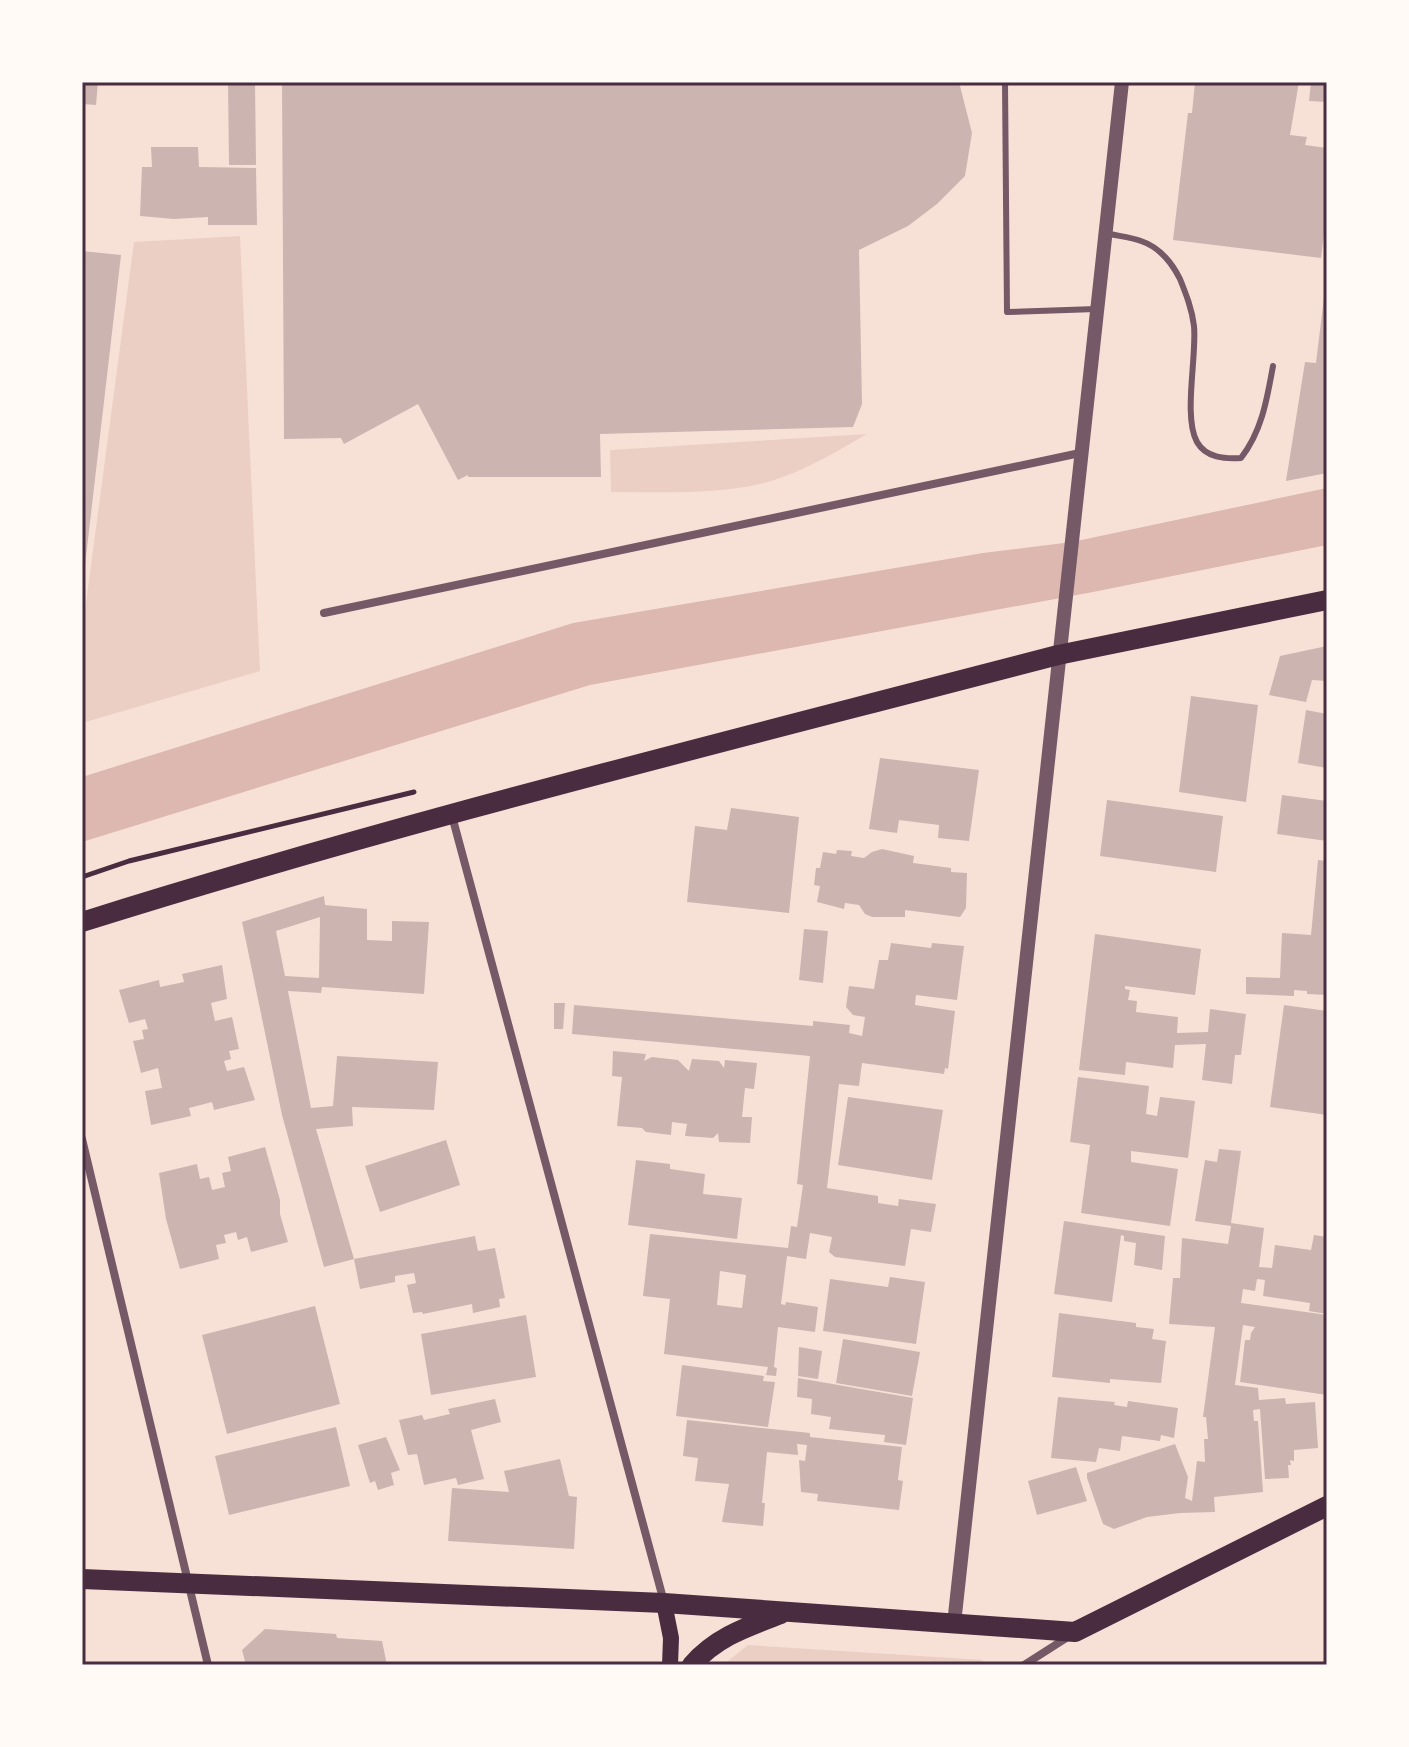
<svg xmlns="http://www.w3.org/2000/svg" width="1409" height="1747" font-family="'DejaVu Sans',sans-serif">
<rect width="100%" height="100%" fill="#f7e1d7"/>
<path fill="#ebcfc5" d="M 240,236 L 260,671 L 82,723 L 82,633 L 134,242 Z
M 867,434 C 834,453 798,475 760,484 C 711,495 661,492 611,492 L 610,450 Z
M 748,1645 L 984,1660 L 973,1665 L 723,1665 Z"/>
<path fill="#dcb8b0" d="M 1327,488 L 1327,545 L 1093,592 L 590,685 L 82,842 L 82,777 L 573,623 L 983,553 L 1072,542 Z"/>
<path fill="#ccb4b1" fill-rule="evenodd" d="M 82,82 L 98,82 L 96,105 L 82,104 Z
M 228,82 L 255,82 L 256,165 L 229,165 Z
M 282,82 L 959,82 L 972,133 L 965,176 L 937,204 L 908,226 L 859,250 L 862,404 L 853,427 L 600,434 L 601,477 L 468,477 L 468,475 L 458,480 L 418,404 L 344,444 L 341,438 L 284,439 Z
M 1195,82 L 1299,82 L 1290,135 L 1307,137 L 1305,145 L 1327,148 L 1327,210 L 1321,258 L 1173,240 L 1188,113 L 1192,113 Z
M 1311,82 L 1327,82 L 1327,102 L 1309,101 Z
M 151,147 L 198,147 L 199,167 L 256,168 L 257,225 L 208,225 L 208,217 L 174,219 L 140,216 L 142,167 L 152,167 Z
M 82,251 L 121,255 L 84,574 L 82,574 Z
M 1325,289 L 1327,473 L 1286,481 L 1305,362 L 1316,363 Z
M 1327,646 L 1327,681 L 1312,680 L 1306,702 L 1269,695 L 1280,656 Z
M 1191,696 L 1258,705 L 1246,802 L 1179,792 Z
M 1306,710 L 1327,714 L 1327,768 L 1298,763 Z
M 880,758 L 979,770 L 969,841 L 938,838 L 939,825 L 899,820 L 897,833 L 869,829 Z
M 1282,795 L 1327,801 L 1327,841 L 1277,834 Z
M 1107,800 L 1223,816 L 1216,872 L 1100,856 Z
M 731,808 L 799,817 L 789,913 L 687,902 L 695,826 L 727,830 Z
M 882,849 L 914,856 L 913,863 L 951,868 L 951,872 L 967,873 L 966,908 L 960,917 L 905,910 L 905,917 L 872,917 L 865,914 L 859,905 L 845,903 L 844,909 L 817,902 L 820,886 L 814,885 L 816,868 L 820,868 L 823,852 L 836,854 L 837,850 L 852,851 L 851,856 L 864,858 L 872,852 Z
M 1318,860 L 1327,861 L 1327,995 L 1307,994 L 1307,991 L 1294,990 L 1294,996 L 1246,994 L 1246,977 L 1280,978 L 1282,933 L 1311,935 Z
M 324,896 L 325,905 L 367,909 L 367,940 L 392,941 L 392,921 L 429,922 L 424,994 L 322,987 L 321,993 L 288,991 L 311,1108 L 333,1106 L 337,1056 L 438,1062 L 434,1110 L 352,1107 L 353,1126 L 316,1129 L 354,1259 L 324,1267 L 282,1115 L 242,922 ZM 320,917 L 319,978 L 285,976 L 276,931 Z
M 804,929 L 828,931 L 823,983 L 799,980 Z
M 1095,934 L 1201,949 L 1195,995 L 1125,986 L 1125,989 L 1130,990 L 1128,1000 L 1137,1001 L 1136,1012 L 1178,1017 L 1177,1033 L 1208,1032 L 1210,1009 L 1246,1014 L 1241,1055 L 1235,1055 L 1232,1084 L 1202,1080 L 1206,1044 L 1175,1045 L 1173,1068 L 1126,1062 L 1125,1075 L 1079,1070 Z
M 891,943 L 931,948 L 932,943 L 964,946 L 957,1000 L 916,995 L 915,1005 L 955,1011 L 948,1069 L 945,1068 L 944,1074 L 862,1063 L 859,1086 L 839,1084 L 827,1188 L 878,1196 L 878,1203 L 898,1206 L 899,1199 L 936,1204 L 931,1232 L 911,1229 L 905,1266 L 835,1257 L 829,1252 L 832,1237 L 810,1233 L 806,1259 L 787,1256 L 781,1304 L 785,1305 L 786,1302 L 818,1307 L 815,1332 L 778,1327 L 774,1367 L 777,1368 L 776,1376 L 766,1375 L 768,1367 L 664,1354 L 670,1299 L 643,1296 L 650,1234 L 788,1248 L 791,1226 L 797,1227 L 803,1185 L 797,1184 L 810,1056 L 572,1034 L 574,1005 L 813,1026 L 813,1021 L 850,1025 L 849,1033 L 862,1036 L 865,1017 L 853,1015 L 846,1007 L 849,986 L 874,989 L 879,960 L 888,960 ZM 720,1271 L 746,1275 L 742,1308 L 717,1305 Z
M 222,965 L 227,999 L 211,1003 L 215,1021 L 232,1017 L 239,1049 L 229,1051 L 231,1059 L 224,1061 L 227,1071 L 244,1067 L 255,1100 L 214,1110 L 212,1102 L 189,1108 L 191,1116 L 151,1125 L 145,1091 L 162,1088 L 158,1068 L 141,1073 L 133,1041 L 144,1039 L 142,1030 L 148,1029 L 145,1019 L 129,1023 L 119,990 L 159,980 L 160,987 L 184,982 L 182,974 Z
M 554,1003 L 565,1003 L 563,1029 L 554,1029 Z
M 1284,1005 L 1327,1011 L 1327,1115 L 1270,1107 Z
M 613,1051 L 646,1054 L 644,1061 L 652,1057 L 678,1060 L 689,1071 L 692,1059 L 719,1061 L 724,1068 L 725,1060 L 757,1063 L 754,1089 L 745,1088 L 742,1117 L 752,1117 L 750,1143 L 719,1142 L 718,1133 L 713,1138 L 685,1136 L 687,1124 L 672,1122 L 671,1135 L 646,1132 L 642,1128 L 617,1126 L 622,1077 L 612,1076 Z
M 1078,1077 L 1149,1086 L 1146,1114 L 1157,1116 L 1160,1097 L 1195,1101 L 1188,1158 L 1131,1151 L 1131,1162 L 1178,1169 L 1170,1226 L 1081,1213 L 1090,1145 L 1070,1142 Z
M 848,1097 L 943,1110 L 932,1180 L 838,1165 Z
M 446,1140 L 460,1185 L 380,1212 L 365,1166 Z
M 265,1147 L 280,1200 L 280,1214 L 288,1242 L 251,1252 L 247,1237 L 238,1240 L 236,1232 L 224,1235 L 226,1243 L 216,1245 L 219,1259 L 180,1269 L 166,1219 L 159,1173 L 197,1164 L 200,1179 L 209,1177 L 212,1190 L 225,1187 L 222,1173 L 231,1171 L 228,1157 Z
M 1219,1149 L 1241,1151 L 1231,1223 L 1264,1228 L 1259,1267 L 1272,1268 L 1275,1245 L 1311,1250 L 1314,1235 L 1327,1237 L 1327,1314 L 1309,1311 L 1310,1303 L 1263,1296 L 1265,1280 L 1257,1279 L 1255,1291 L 1243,1289 L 1241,1303 L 1327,1315 L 1327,1395 L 1240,1382 L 1245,1340 L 1250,1340 L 1251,1333 L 1255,1327 L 1243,1325 L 1235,1385 L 1258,1388 L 1259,1400 L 1285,1398 L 1286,1404 L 1315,1402 L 1318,1448 L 1294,1450 L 1294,1461 L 1290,1460 L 1291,1465 L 1288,1465 L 1289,1478 L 1265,1479 L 1260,1409 L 1253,1410 L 1254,1421 L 1258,1421 L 1263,1492 L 1214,1497 L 1215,1512 L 1180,1513 L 1147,1517 L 1114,1529 L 1103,1524 L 1087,1478 L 1087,1473 L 1175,1444 L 1188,1477 L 1185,1498 L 1192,1501 L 1197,1461 L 1205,1462 L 1204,1439 L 1208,1439 L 1206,1417 L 1203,1417 L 1215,1327 L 1169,1324 L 1173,1278 L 1180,1278 L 1182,1238 L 1228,1244 L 1231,1226 L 1195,1221 L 1205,1160 L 1217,1162 Z
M 636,1160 L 670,1164 L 670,1169 L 705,1174 L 703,1194 L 742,1198 L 737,1239 L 628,1225 Z
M 1064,1221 L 1165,1236 L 1162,1270 L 1134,1265 L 1136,1243 L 1124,1241 L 1124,1236 L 1121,1235 L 1112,1302 L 1054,1294 Z
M 475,1236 L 478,1251 L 495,1248 L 505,1298 L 499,1299 L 500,1307 L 473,1313 L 472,1304 L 423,1314 L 422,1312 L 413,1313 L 407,1285 L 416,1283 L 414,1273 L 395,1276 L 395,1282 L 360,1289 L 354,1259 Z
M 890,1277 L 925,1282 L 916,1344 L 823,1331 L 830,1279 L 888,1287 Z
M 315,1306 L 340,1404 L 227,1434 L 202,1335 Z
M 1059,1313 L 1136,1323 L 1136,1327 L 1154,1329 L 1152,1339 L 1166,1341 L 1161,1383 L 1110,1379 L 1110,1383 L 1052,1377 Z
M 526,1315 L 536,1377 L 431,1395 L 421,1334 Z
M 843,1339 L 920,1352 L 912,1396 L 836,1383 Z
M 799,1347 L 822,1351 L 818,1379 L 798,1376 Z
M 682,1365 L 764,1376 L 763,1381 L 775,1382 L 768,1427 L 676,1416 Z
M 798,1378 L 913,1398 L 906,1445 L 884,1442 L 885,1435 L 829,1429 L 831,1417 L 811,1414 L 812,1399 L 797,1397 Z
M 1058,1397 L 1115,1402 L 1114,1405 L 1127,1407 L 1128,1401 L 1178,1408 L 1174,1438 L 1161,1435 L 1160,1441 L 1122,1436 L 1120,1451 L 1099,1448 L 1096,1462 L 1051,1458 Z
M 495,1399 L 501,1422 L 471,1430 L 484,1479 L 458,1485 L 456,1478 L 424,1485 L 417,1454 L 408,1455 L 399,1420 L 422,1415 L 424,1420 L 450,1414 L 448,1409 Z
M 687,1420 L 810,1433 L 810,1437 L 902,1447 L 898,1480 L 903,1481 L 899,1510 L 817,1501 L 818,1494 L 801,1492 L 799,1460 L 805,1461 L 807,1445 L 797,1444 L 798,1455 L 767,1452 L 762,1503 L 765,1503 L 763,1526 L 722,1522 L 729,1484 L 695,1481 L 698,1458 L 683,1456 Z
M 336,1427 L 350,1486 L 229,1515 L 215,1456 Z
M 386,1437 L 400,1470 L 391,1473 L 394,1485 L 378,1490 L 375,1481 L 370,1483 L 358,1445 Z
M 560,1459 L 569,1496 L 577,1497 L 574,1549 L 448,1541 L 452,1488 L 509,1492 L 504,1471 Z
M 1076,1467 L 1087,1501 L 1037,1515 L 1028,1481 Z
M 265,1629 L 336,1634 L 337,1638 L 382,1641 L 387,1665 L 246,1665 L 242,1650 Z"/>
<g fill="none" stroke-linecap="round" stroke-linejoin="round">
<path stroke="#4a2c40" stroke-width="5" d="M 82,877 L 129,861 L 414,792"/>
<path stroke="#755966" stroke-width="6" d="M 1005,82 L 1007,312 L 1096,309
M 1105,233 C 1117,236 1130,237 1141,241 C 1159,247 1172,263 1180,279 C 1186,294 1192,309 1194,326 C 1197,356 1183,417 1197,442 C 1206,458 1225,459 1241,458 C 1262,431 1267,399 1273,366"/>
<path stroke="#755966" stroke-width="8" d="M 324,613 L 1080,453
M 452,816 L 664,1602
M 82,1139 L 208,1665
M 1024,1665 L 1071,1635"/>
<path stroke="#755966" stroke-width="14" d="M 954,1624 L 1122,82"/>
<path stroke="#4a2c40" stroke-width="16" d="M 664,1603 L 671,1638 L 670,1665"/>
<path stroke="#4a2c40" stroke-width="20" d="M 82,922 C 377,829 677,754 977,676 L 1058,655 L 1327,600
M 82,1579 L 664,1603 L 1075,1632 L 1327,1506
M 692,1665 C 716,1637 747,1627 781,1614"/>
</g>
<rect width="1409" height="1747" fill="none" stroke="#fffaf5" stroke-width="168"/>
<rect x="84" y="84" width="1241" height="1579" fill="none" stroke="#4a2c40" stroke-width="3"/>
</svg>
